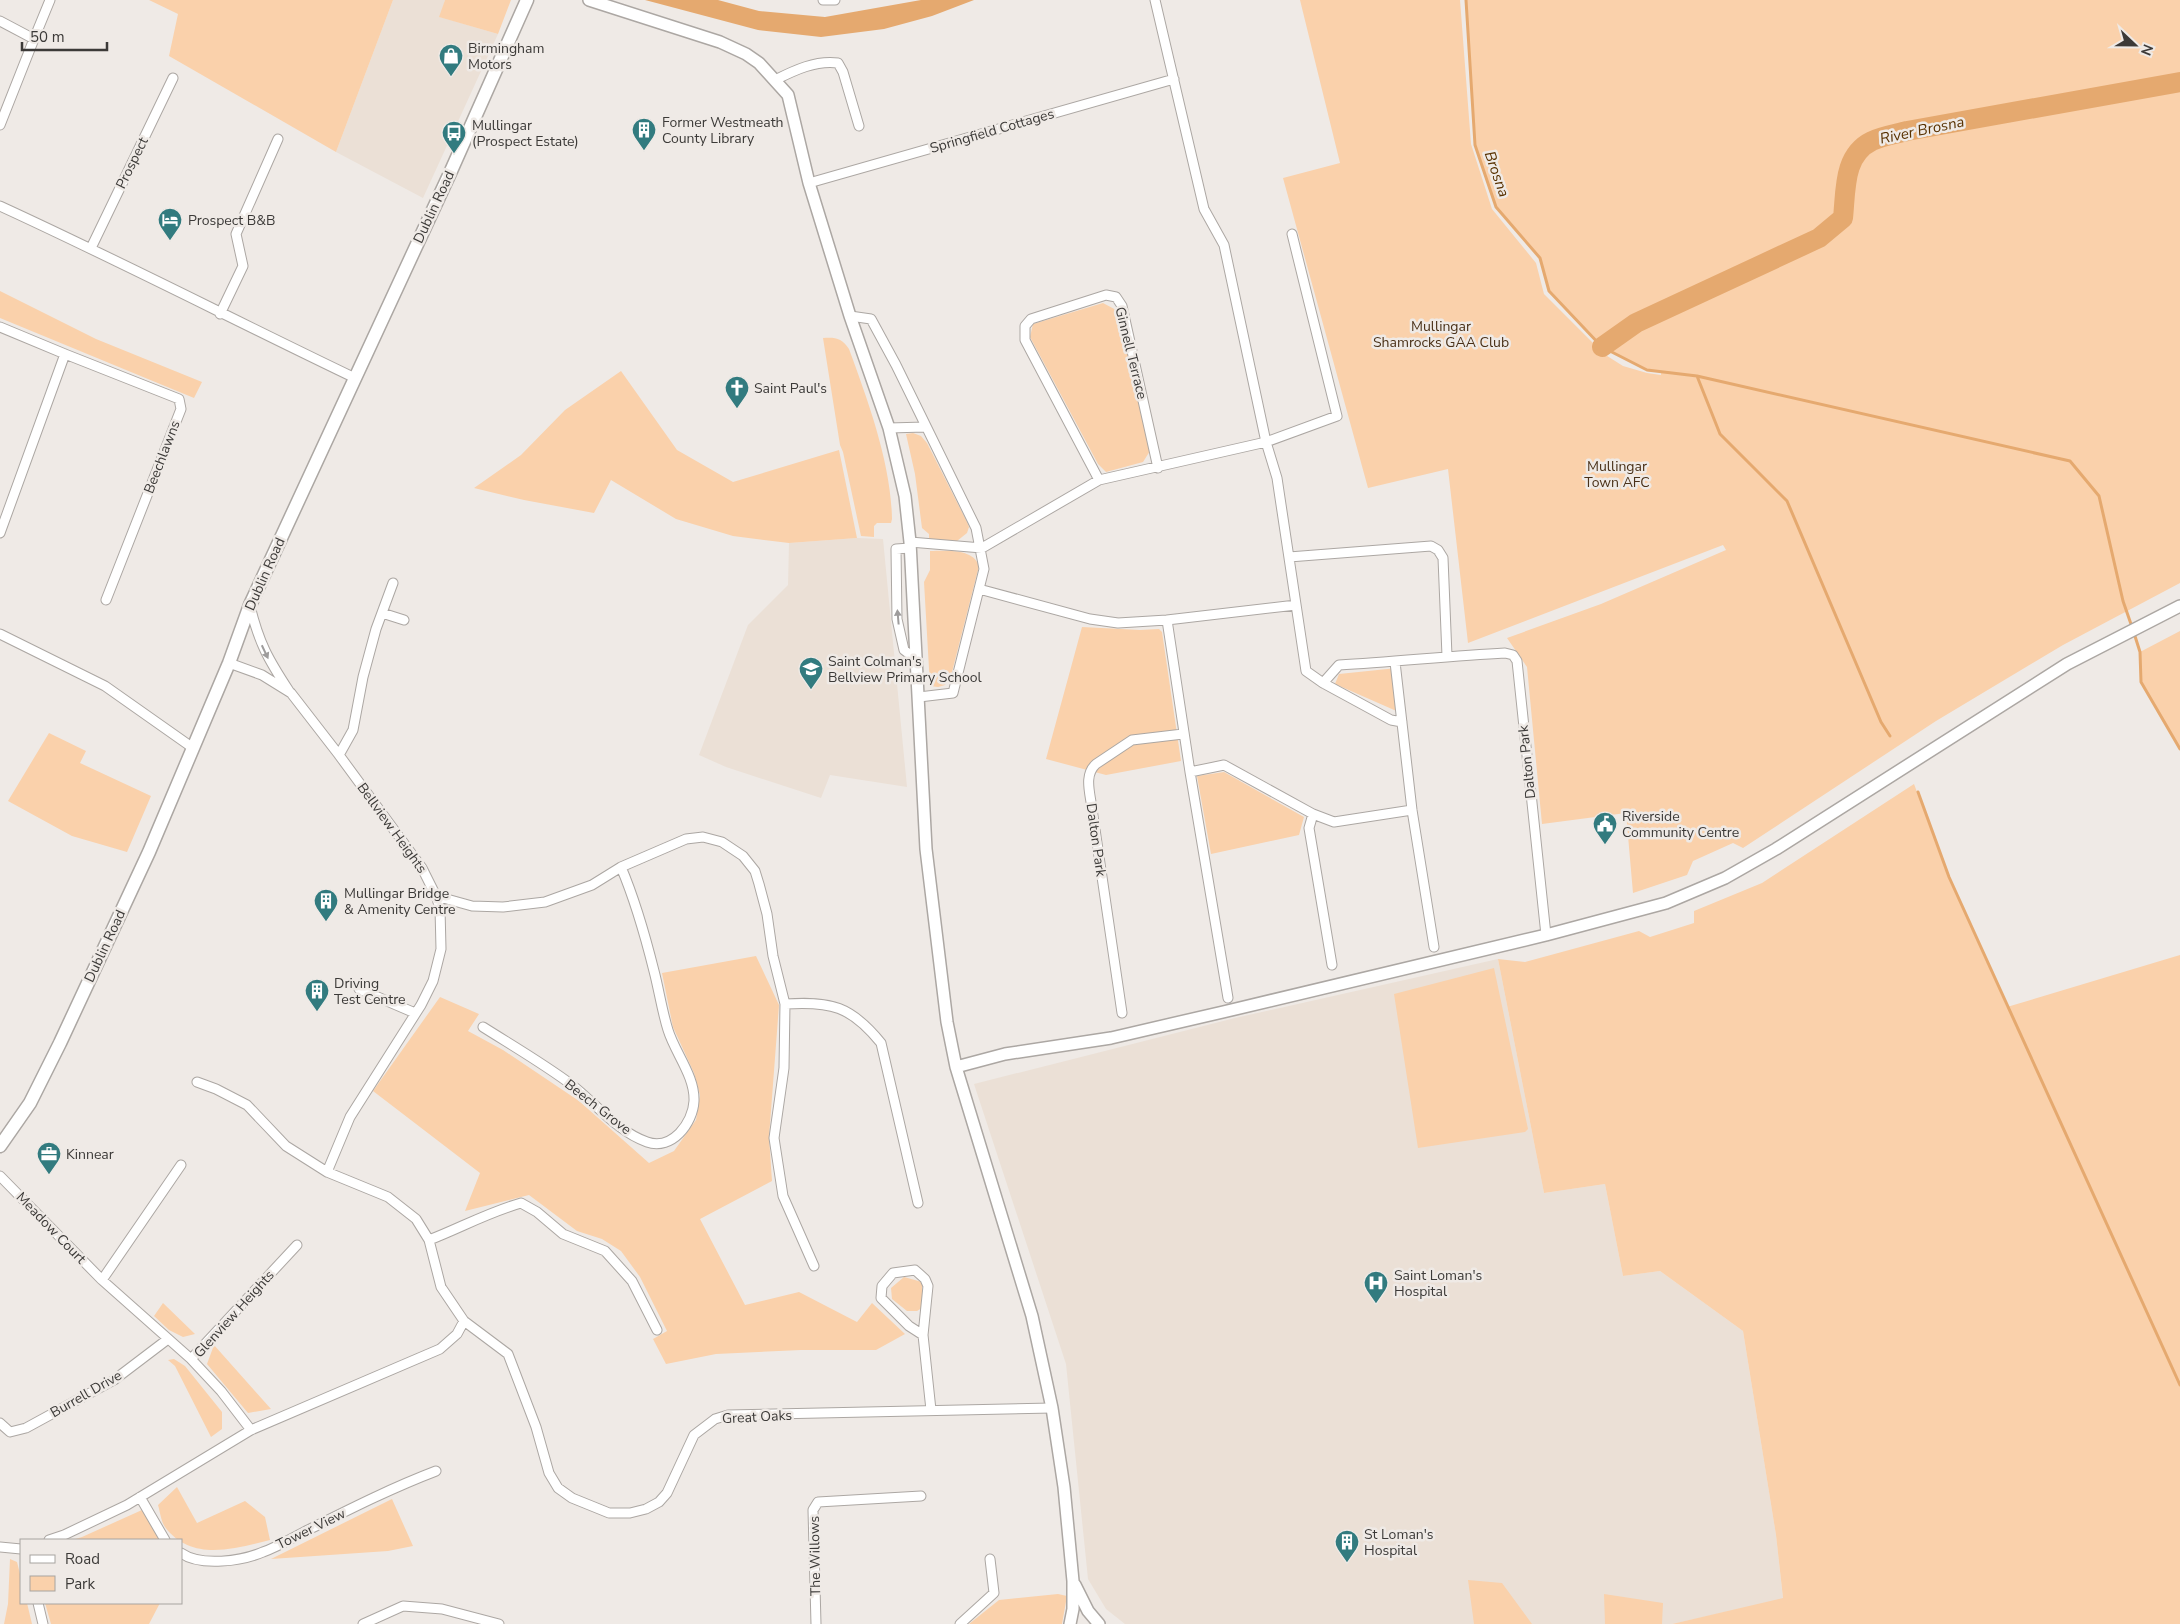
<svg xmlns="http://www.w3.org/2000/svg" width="2180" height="1624" font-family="'Nunito Sans',sans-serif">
<rect width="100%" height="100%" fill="#efeae6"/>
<path fill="#ebe0d6" d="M 393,0 L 445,0 L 440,17 L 498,34 L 423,198 L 336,152 Z
M 857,538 L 883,539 L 907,787 L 830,775 L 821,798 L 726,767 L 699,755 L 748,625 L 788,585 L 789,543 Z
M 1498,959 L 1544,1193 L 1605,1184 L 1623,1276 L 1660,1271 L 1743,1331 L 1776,1535 L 1783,1599 L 1672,1624 L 1125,1624 L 1106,1609 L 1088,1579 L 1066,1364 L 974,1084 L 1235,1018 Z"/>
<path fill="#fad1ab" d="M 149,0 L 393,0 L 336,152 L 169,56 L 178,14 Z
M 445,0 L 511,0 L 498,34 L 439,17 Z
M 1300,0 L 1460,0 L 1471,144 L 1492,209 L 1536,263 L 1544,294 L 1604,354 L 1623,366 L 1647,373 L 1661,375 L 1661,372 L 1647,370 L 1602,347 L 1549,291 L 1540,257 L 1496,207 L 1475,145 L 1466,0 L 2180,0 L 2180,583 L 2063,645 L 1936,721 L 1743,848 L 1733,843 L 1693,861 L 1687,875 L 1633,893 L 1626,813 L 1542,824 L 1527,667 L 1507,638 L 1601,604 L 1726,550 L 1723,545 L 1468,643 L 1448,469 L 1368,488 L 1283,178 L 1340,163 Z
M 0,291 L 96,339 L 202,382 L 194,398 L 0,318 Z
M 1103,303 L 1118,311 L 1150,451 L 1143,462 L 1106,472 L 1098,464 L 1030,337 L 1033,324 Z
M 823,338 C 835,337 842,338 849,349 C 868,401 891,463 892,519 L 891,523 L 877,523 L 874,526 L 874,537 L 861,536 L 843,452 L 840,445 Z
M 621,371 L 677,450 L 733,482 L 839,450 L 857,538 L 789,543 L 733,536 L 676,519 L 611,480 L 594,513 L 524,500 L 474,488 L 521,455 L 565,410 Z
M 913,433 L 921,436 L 927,443 L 967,522 L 969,527 L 967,533 L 957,541 L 929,539 L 929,534 L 922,528 L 915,474 L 906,434 Z
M 930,551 C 946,551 973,548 979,566 L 952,672 L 945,685 L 938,687 L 930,686 L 924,582 L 930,570 Z
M 1082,627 L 1140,630 L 1159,629 L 1162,632 L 1181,761 L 1106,775 L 1046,759 Z
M 2180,631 L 2180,749 L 2141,682 L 2140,652 Z
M 1397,668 L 1401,713 L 1335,684 L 1339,674 Z
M 49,733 L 86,751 L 80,763 L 151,796 L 127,852 L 72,836 L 8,801 Z
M 1224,772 L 1304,817 L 1299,835 L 1211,854 L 1197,776 Z
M 1914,784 L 1949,877 L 2007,1007 L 2180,955 L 2180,1624 L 1672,1624 L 1783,1598 L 1776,1535 L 1743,1331 L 1660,1271 L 1623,1276 L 1605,1184 L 1544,1193 L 1498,959 L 1525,962 L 1639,931 L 1650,937 L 1694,923 L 1694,911 L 1762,883 Z
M 756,956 L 779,1005 L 769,1137 L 772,1181 L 700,1219 L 745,1305 L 799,1292 L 857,1322 L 872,1303 L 905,1334 L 876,1350 L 801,1350 L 716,1354 L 666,1364 L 653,1339 L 667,1331 L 640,1277 L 621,1251 L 602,1239 L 577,1231 L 529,1195 L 465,1211 L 480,1173 L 373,1091 L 440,997 L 479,1014 L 468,1031 L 503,1050 L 579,1101 L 649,1163 L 674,1151 L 696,1120 L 700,1095 L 694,1073 L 673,1027 L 662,973 Z
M 1494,968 L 1528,1129 L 1525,1132 L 1418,1148 L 1394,994 Z
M 904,1277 L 922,1282 L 922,1308 L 917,1311 L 907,1311 L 892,1299 L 891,1288 Z
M 163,1303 L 195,1334 L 183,1337 L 169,1330 L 154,1316 Z
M 214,1345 L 271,1409 L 248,1413 L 207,1364 Z
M 174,1359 L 185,1366 L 222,1412 L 222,1429 L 211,1437 L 175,1366 L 168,1360 Z
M 177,1487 L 197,1523 L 245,1501 L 265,1517 L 270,1540 C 234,1549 191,1562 165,1527 C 161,1521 160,1512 158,1505 Z
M 392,1499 L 413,1546 L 388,1551 L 271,1559 Z
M 142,1510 L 160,1540 L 72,1540 L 82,1537 Z
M 10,1559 L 17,1562 L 21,1578 L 21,1603 L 27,1603 L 32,1624 L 4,1624 L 8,1604 Z
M 1468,1580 L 1502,1583 L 1532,1624 L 1474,1624 Z
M 1058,1594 L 1067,1596 L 1062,1624 L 969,1624 L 999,1600 Z
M 1604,1594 L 1663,1603 L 1662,1624 L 1605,1624 Z
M 45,1603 L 160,1603 L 149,1624 L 51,1624 Z"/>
<path fill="#e5a96f" d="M 645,0 L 718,0 L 759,11 L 825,17 L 921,0 L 974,0 L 932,16 L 884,29 L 821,37 L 758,30 Z"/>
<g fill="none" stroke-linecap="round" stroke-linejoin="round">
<path stroke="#e5a96f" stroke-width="3" d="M 1466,0 L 1475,145 L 1496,207 L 1540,258 L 1549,291 L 1602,347 L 1647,370 L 1697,376 L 2070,461 L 2099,496 L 2123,601 L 2132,627
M 1697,376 L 1720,434 L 1787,501 L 1881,722 L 1890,736
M 2134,633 L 2140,652 L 2141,682 L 2180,749
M 1918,792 L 1949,877 L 2180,1385"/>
<path stroke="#e5a96f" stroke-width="20" d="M 1602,347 L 1636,323 L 1819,238 L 1843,218 C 1846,190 1843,155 1872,141 C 1883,136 1896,134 1907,131 L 2180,82"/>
<defs>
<path id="minor" d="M 823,0 L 835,0
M 0,21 L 34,39 L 0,125
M 34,39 L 50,0
M 775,80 C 795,70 816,60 838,63 L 843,72 L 859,126
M 809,183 L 1174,79
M 0,206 C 120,261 236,321 355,378
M 1292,234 L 1337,416 L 1266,442 L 1277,478 L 1306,671 L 1323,683 L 1339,665 C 1394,662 1449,656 1505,653 L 1513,655 L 1517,661 L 1546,935
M 91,248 L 173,78
M 220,314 L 243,266 L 236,234 L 278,139
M 850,316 L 871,319 L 896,365 L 976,528 L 984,569 L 953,693 L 919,697
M 0,327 L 65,354
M 889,428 L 925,427
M 1099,480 L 1025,340 L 1025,326 L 1031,319 L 1106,295 L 1116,297 L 1122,306 L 1158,468
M 0,533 L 65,354 L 179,399 L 181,409 L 106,600
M 910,542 L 982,548 L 1099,480 L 1266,442 L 1224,245 L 1204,209 L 1155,0
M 910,548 L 896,549 L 897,619 L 904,650 L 916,659
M 1289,557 L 1431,546 L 1438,550 L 1443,558 L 1447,656
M 979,589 L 1090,619 L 1118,623 L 1167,620
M 1296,605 L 1167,620 L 1190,772 L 1224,765 L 1313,814 L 1334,822 L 1412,810
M 250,606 C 259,643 268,659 289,691
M 382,613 L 404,620
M 0,634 L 105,686 L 193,748
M 1395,662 L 1412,810 L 1434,947
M 229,663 L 262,675 L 291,693 L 339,755 L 422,868 L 436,896 L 440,908 L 441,949 L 433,981 L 421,1005 L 350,1117 L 327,1172 L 388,1197 L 416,1219 L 429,1240 L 441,1287 L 464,1321 L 508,1354 L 536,1427 L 549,1473 L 558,1488 L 572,1498 L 609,1513 L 630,1513 L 646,1509 L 659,1502 L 667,1493 L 694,1435 L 715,1419 L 728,1415 L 1052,1408
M 1323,683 L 1391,720 L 1402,722
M 339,755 L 353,730 L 363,677 L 376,629 L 393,583
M 1190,772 L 1228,998
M 1313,814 L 1309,828 L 1332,965
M 436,896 L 472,906 L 503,907 L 545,902 L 592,885 L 621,867 L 686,839 L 703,837 L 722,842 L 743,856 L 755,871 L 759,884 L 767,914 L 773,956 L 785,1004 L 784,1068 L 774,1138 L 783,1196 L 814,1266
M 359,989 L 415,1013
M 785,1004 C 831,1001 851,1006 881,1043 L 918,1203
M 1122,1013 L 1091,802 C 1089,789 1085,774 1096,764 L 1132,740 L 1183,734
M 483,1027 C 513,1046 544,1064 572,1085 C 596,1104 618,1132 647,1142 C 672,1151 693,1123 694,1101 C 695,1076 675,1053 668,1030 C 662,1011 659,990 654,971 C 645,935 635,900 621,867
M 197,1082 L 216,1089 L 247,1105 L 286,1146 L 327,1172
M 0,1176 L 102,1280 L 191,1359 L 221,1391 L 251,1430
M 429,1240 C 460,1228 489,1212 521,1203 L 537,1212 L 563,1234 L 605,1251 L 632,1281 L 657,1330
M 102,1280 L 181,1165
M 923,1335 L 909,1326 L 881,1298 L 882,1286 L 893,1273 L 915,1270 L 925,1279 L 928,1286 L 923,1335 L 931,1410
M 191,1359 L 297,1245
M 0,1423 L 10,1432 L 26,1428 L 114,1380 L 168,1339
M 140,1497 L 165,1540
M 49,1540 L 64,1535 L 127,1505 L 251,1430 L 440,1349 L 457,1334 L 464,1321
M 0,1547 L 21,1549
M 181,1553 C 201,1567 242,1561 263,1552 C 280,1546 297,1535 314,1527 C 354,1507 394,1487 436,1471
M 38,1603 L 43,1624
M 363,1624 L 403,1606 L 442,1609 L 499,1624
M 816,1624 L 813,1510 L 818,1502 L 921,1496
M 960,1624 L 994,1593 L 990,1559"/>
<path id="tertiary" d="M 589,0 L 720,42 L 746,54 L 759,63 L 788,95 L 809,183 L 850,316 L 889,428 L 905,496 L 910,542 L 926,849 L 947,1022 L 956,1067 L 1032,1316 L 1052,1408 L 1064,1487 L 1073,1581 L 1073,1609 L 1070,1624
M 956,1067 L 1005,1054 L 1111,1038 L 1223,1012 L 1546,935 L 1666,903 L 1725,878 L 1776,849 L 2067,664 L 2180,606
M 1075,1585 L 1088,1611 L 1099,1624"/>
<path id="secondary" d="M 0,1146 L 30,1103 L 60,1043 L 149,852 L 229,663 L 250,605 L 451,171 L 527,0"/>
</defs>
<use href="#minor" stroke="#aca7a3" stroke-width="11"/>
<use href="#tertiary" stroke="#aca7a3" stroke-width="14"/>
<use href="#secondary" stroke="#aca7a3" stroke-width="15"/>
<use href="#minor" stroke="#fff" stroke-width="9"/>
<use href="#tertiary" stroke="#fff" stroke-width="11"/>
<use href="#secondary" stroke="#fff" stroke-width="12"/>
</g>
<defs><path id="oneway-solid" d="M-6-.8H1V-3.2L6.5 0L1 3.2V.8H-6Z" transform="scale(1.25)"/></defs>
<g fill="#9e9c9c">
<use href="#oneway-solid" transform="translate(898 617) rotate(-95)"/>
<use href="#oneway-solid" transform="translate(265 652) rotate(65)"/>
</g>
<defs>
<symbol id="shop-pin" viewBox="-11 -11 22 30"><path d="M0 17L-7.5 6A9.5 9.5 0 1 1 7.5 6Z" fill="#327b7f" stroke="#efeae6"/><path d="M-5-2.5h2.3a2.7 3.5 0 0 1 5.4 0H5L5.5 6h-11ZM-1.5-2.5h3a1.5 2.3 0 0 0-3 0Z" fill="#fff"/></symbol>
<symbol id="building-pin" viewBox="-11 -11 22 30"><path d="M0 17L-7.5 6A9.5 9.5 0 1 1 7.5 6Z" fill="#327b7f" stroke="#efeae6"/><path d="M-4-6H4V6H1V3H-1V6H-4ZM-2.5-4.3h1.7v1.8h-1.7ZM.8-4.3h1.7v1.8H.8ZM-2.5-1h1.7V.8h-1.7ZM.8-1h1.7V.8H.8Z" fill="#fff"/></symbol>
<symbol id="bus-pin" viewBox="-11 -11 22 30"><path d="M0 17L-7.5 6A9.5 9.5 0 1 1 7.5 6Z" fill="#327b7f" stroke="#efeae6"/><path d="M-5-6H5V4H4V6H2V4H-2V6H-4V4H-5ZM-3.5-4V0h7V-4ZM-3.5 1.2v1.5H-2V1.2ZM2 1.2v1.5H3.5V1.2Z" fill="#fff"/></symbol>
<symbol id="hotel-pin" viewBox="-11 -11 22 30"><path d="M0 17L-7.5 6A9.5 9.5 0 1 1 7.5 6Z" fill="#327b7f" stroke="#efeae6"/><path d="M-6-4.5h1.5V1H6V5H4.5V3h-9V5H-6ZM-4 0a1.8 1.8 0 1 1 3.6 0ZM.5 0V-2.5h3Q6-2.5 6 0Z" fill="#fff"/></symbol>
<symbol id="church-pin" viewBox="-11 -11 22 30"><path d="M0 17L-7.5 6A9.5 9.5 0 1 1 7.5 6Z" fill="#327b7f" stroke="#efeae6"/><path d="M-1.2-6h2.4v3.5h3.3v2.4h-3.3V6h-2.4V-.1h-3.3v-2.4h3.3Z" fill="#fff"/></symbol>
<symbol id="school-pin" viewBox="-11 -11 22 30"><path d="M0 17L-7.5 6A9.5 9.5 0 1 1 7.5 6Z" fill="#327b7f" stroke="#efeae6"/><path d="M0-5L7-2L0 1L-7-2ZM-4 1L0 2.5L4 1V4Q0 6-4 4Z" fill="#fff"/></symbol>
<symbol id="civic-pin" viewBox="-11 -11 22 30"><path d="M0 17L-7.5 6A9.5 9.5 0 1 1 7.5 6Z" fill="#327b7f" stroke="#efeae6"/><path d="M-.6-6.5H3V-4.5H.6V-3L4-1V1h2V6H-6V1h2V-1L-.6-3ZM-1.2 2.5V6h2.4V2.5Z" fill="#fff"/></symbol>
<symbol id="office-pin" viewBox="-11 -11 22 30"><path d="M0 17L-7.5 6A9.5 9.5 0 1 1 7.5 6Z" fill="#327b7f" stroke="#efeae6"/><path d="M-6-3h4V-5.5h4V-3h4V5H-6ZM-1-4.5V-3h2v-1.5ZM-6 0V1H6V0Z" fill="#fff"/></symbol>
<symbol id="hospital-pin" viewBox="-11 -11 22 30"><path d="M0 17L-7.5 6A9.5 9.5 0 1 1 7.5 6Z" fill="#327b7f" stroke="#efeae6"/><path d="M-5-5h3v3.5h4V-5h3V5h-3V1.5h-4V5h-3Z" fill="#fff"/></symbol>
</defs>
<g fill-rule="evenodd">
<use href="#shop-pin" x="437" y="42" width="28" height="38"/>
<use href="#building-pin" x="630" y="116" width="28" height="38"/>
<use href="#bus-pin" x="440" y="119" width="28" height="38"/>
<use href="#hotel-pin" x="156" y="206" width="28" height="38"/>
<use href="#church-pin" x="723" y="374" width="28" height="38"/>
<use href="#school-pin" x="797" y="655" width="28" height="38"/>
<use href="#civic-pin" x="1591" y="810" width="28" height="38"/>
<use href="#building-pin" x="312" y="887" width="28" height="38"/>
<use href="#building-pin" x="303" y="977" width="28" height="38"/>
<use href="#office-pin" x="35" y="1140" width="28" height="38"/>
<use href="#hospital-pin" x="1362" y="1269" width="28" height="38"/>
<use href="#building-pin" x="1333" y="1528" width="28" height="38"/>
</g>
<g text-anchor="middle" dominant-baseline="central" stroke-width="5" stroke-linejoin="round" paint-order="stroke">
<g font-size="14" fill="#3c3a38" stroke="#efeae6" text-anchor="start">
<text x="468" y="48">Birmingham<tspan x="468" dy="16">Motors</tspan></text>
<text x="662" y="122">Former Westmeath<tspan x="662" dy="16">County Library</tspan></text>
<text x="472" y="125">Mullingar<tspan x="472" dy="16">(Prospect Estate)</tspan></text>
<text x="188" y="220">Prospect B&amp;B</text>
<text x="754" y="388">Saint Paul's</text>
<text x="828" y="661">Saint Colman's<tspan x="828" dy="16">Bellview Primary School</tspan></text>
<text x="1622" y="816">Riverside<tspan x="1622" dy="16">Community Centre</tspan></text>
<text x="344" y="893">Mullingar Bridge<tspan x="344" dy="16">&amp; Amenity Centre</tspan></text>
<text x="334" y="983">Driving<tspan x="334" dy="16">Test Centre</tspan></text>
<text x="66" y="1154">Kinnear</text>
<text x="1394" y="1275">Saint Loman's<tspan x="1394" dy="16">Hospital</tspan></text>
<text x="1364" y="1534">St Loman's<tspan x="1364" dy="16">Hospital</tspan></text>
</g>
<g font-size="14" fill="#3c3a38" stroke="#efeae6">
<text transform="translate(992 131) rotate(-16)">Springfield Cottages</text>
<text transform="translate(132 163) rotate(-64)">Prospect</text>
<text transform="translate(434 207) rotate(-65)">Dublin Road</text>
<text transform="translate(1131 353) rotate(76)">Ginnell Terrace</text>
<text transform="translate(162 457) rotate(-69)">Beechlawns</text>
<text transform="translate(265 574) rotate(-66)">Dublin Road</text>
<text transform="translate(1527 762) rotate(-96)">Dalton Park</text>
<text transform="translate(392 828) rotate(54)">Bellview Heights</text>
<text transform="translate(1096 840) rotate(82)">Dalton Park</text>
<text transform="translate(105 946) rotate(-65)">Dublin Road</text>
<text transform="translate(598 1107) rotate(38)">Beech Grove</text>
<text transform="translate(51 1228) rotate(46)">Meadow Court</text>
<text transform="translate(234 1314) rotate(-48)">Glenview Heights</text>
<text transform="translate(86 1394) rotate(-30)">Burrell Drive</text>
<text transform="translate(757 1417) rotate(-3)">Great Oaks</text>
<text transform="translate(311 1529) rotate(-26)">Tower View</text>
<text transform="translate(815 1556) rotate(-91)">The Willows</text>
</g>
<g font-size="14" fill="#4a3118" stroke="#efeae6">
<text x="1441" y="326">Mullingar<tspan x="1441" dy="16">Shamrocks GAA Club</tspan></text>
<text x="1617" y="466">Mullingar<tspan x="1617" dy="16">Town AFC</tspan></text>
</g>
<g font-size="15" font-style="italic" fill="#583100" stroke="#efeae6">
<text transform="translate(1922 130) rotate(-12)">River Brosna</text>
<text transform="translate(1497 174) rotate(71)">Brosna</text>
</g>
</g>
<rect x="20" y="1539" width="162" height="65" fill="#efeae6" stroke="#a7a4a0"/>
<rect x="30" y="1555" width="25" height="8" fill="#ffffff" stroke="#a7a4a0"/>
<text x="65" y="1564" font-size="15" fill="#3c3a38">Road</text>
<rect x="30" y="1576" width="25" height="15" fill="#fad1ab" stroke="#a7a4a0"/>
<text x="65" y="1589" font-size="15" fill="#3c3a38">Park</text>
<g transform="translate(2135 45) rotate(112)" stroke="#efeae6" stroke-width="4" paint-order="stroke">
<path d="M0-4L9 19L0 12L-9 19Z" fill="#3c3a38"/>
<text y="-8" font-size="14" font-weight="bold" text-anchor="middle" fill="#3c3a38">N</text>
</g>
<path d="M22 42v8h85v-8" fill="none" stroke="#3c3a38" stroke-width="2.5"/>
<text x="30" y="42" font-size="15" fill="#3c3a38" stroke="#efeae6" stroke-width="4" paint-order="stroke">50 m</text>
</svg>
